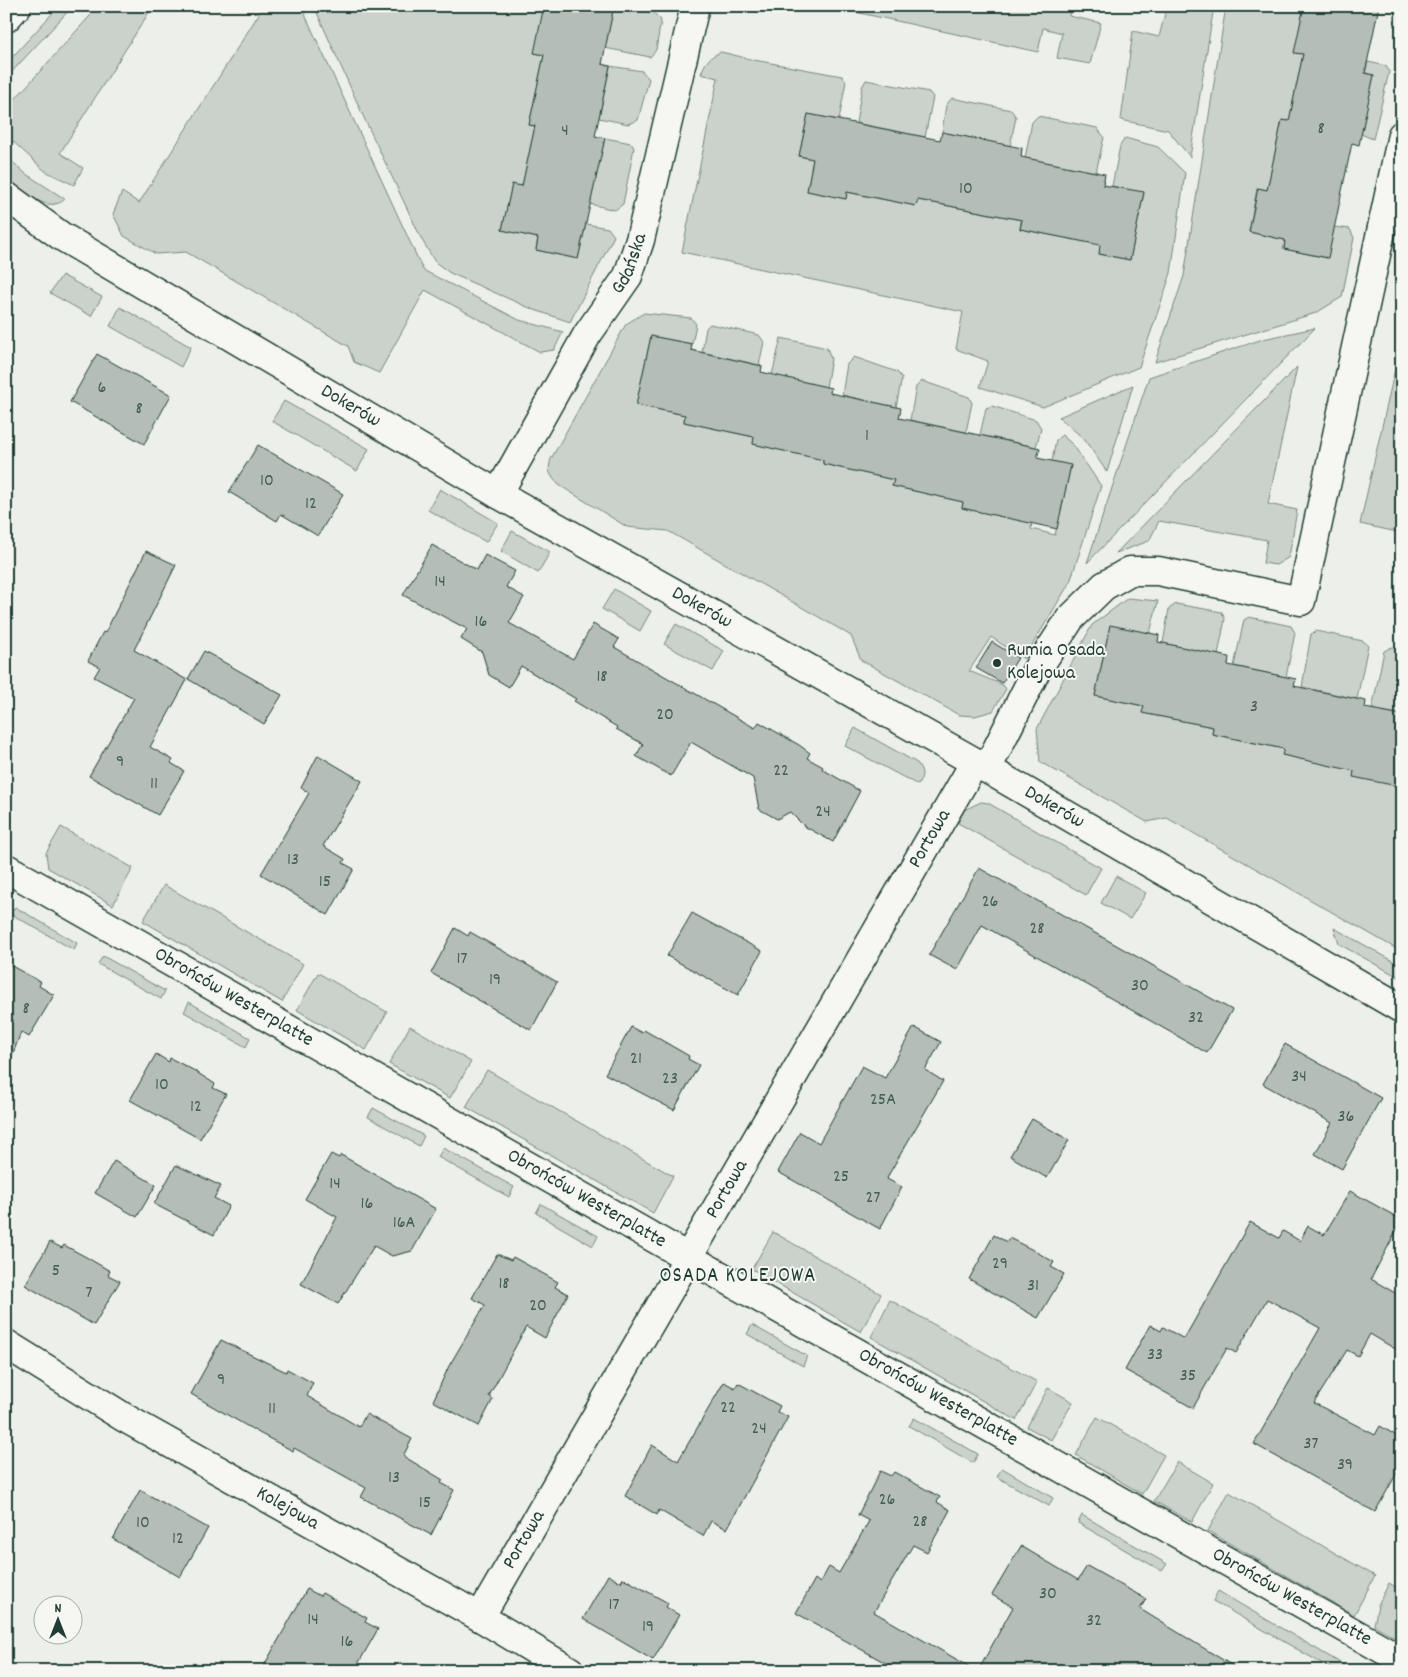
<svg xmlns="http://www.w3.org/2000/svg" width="1408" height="1677" font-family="Dekko,sans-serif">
<rect width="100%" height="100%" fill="#edefea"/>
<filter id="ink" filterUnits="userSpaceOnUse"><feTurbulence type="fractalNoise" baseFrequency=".02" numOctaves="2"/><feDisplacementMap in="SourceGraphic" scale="10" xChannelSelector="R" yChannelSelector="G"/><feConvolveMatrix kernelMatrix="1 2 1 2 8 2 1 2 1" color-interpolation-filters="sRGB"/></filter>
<g filter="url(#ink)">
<path fill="#cbd2cc" stroke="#758880" d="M 59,6 L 73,6 L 6,78 L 6,64 Z
M 99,6 L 153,6 L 60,153 L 83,168 L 74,185 L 45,171 L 6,135 L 6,109 Z
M 264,6 L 301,6 L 423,270 L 519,320 L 563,332 L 554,350 L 540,352 L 425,290 L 379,373 L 354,362 L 348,346 L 186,252 L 156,254 L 124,236 L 113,214 L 122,192 L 139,203 Z
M 314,6 L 545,6 L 535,53 L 544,55 L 529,125 L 535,126 L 522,186 L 512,185 L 502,230 L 538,238 L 536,250 L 578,259 L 586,224 L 608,228 L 614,236 L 570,322 L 532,309 L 450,273 L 435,262 L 422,240 L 365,120 Z
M 614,6 L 654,13 L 661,20 L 656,50 L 650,57 L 605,48 Z
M 828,6 L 1071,6 L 1069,16 L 1101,23 L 1090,64 L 1057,58 L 1062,33 L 1043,28 L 1038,52 Z
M 1167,6 L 1214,6 L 1190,157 L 1168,130 L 1121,120 L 1133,31 L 1159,37 Z
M 1226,6 L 1304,6 L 1295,53 L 1303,54 L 1289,121 L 1282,120 L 1267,190 L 1257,188 L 1249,232 L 1285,240 L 1284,249 L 1327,258 L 1334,227 L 1350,229 L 1354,238 L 1342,297 L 1316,313 L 1155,362 L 1184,276 Z
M 721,52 L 754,60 L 842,76 L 846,81 L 839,120 L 808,114 L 799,156 L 813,159 L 807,191 L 846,199 L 847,192 L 916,206 L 918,200 L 1021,220 L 1020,229 L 1101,245 L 1099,254 L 1130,260 L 1144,193 L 1112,186 L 1120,146 L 1125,138 L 1158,147 L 1185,173 L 1171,273 L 1139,367 L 1043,407 L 980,387 L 988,361 L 956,349 L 963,312 L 682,252 L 718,78 L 701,74 C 705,62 709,57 721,52 Z
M 1368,62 L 1386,66 L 1389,72 L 1373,139 L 1361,134 L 1374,75 L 1365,73 Z
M 610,66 L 642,71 L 649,79 L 638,120 L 628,124 L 599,118 Z
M 866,80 L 929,92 L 933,97 L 925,137 L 856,123 L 862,87 Z
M 952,98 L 1011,110 L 1016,117 L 1010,146 L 942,132 L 946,105 Z
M 1038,116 L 1097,128 L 1104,137 L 1096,172 L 1025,158 L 1032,122 Z
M 605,138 L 631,143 L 634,148 L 623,204 L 615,210 L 590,204 Z
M 6,156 L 26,174 L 65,199 C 47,216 20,188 6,177 Z
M 62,275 L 102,297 L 91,316 L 50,293 Z
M 120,307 L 191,347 L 181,367 L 110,326 Z
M 644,313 L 691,318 L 696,324 L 692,344 L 651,336 L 636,405 L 685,415 L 684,422 L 754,437 L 753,444 L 823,459 L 823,464 L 894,480 L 892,486 L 963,502 L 962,508 L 1032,523 L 1031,529 L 1055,535 L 1071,466 L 1052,461 L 1056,440 L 1062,435 L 1074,446 L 1101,486 L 1070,582 L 1024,659 L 991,637 L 969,671 L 1003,685 L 1006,689 L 993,711 L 975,716 L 959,715 L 861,660 L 851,636 L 838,628 L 668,531 L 627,527 L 559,485 C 550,476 547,471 551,459 L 626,324 Z
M 710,324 L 759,335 L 764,342 L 759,365 L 702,352 L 706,328 Z
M 1315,328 L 1087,563 L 1149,377 L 1263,339 Z
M 781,338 L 827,348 L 831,359 L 826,387 L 772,375 Z
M 1402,338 L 1402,533 L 1360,524 Z
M 854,357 L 897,372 L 902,378 L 896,407 L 842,395 L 847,364 Z
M 1297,367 L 1268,504 L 1297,510 L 1289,557 L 1276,565 L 1263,563 L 1267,540 L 1159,521 L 1149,541 L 1116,553 Z
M 922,381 L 969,397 L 972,403 L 966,432 L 910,420 L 916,387 Z
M 1133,385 L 1107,472 L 1084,439 L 1059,417 Z
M 284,401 L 369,449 L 357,471 L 272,421 Z
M 992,406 L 1036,420 L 1041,428 L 1036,447 L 980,435 L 986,408 Z
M 440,489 L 498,523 L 486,542 L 428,510 Z
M 512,531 L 550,552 L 538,573 L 501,551 Z
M 614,589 L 651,611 L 640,631 L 602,609 Z
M 1128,598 L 1158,601 L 1150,633 L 1110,626 L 1095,696 L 1144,706 L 1143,713 L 1213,727 L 1212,734 L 1284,749 L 1283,755 L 1354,770 L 1402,787 L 1402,952 L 1167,818 L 1147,822 L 1040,762 L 1037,729 L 1092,625 Z
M 1176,604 L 1222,612 L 1225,619 L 1218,655 L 1163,643 L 1169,609 Z
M 1249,617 L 1291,626 L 1295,633 L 1286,677 L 1234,666 L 1244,620 Z
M 676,624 L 724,651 L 713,671 L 664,644 Z
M 1316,631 L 1363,641 L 1368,645 L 1357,699 L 1302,687 L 1311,634 Z
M 1392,647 L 1402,649 L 1402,715 L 1372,709 L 1384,651 Z
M 855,728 L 917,763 C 924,772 923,776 918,785 L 845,746 Z
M 981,802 L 988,803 L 1101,868 L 1086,895 L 958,823 L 964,810 Z
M 61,827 L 133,868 L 113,905 L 48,868 L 46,853 Z
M 1116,876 L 1146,893 L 1130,919 L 1101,903 Z
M 164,885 L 303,964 L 282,1002 L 143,921 Z
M 15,907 L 77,943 L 74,950 L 11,914 Z
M 1334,928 L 1402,966 L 1402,979 L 1339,944 Z
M 103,956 L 165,991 L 161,999 L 98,964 Z
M 318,973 L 387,1012 L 366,1050 L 297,1010 Z
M 189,1002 L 250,1038 L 246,1047 L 184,1012 Z
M 410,1026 L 471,1062 L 450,1098 L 389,1064 Z
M 487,1070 L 673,1176 L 653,1213 L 466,1107 Z
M 373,1108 L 424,1136 L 419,1146 L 368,1117 Z
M 443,1148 L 514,1187 L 509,1197 L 438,1157 Z
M 541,1204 L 598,1236 L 593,1246 L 536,1213 Z
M 773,1232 L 881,1294 L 861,1332 L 752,1269 Z
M 890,1300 L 1037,1382 L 1016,1420 L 871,1337 Z
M 752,1325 L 807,1356 L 803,1366 L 747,1334 Z
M 1048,1388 L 1073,1402 L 1051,1440 L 1027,1427 Z
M 1097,1417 L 1164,1455 L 1142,1494 L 1076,1455 Z
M 914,1418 L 978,1454 L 973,1463 L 909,1426 Z
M 1177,1462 L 1213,1483 L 1192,1522 L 1154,1501 Z
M 1002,1468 L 1053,1498 L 1049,1506 L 997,1477 Z
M 1229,1492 L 1375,1576 L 1354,1615 L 1208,1531 Z
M 1082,1515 L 1167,1564 L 1162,1571 L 1078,1523 Z
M 1389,1583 L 1402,1591 L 1402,1641 L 1374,1625 L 1378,1605 Z
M 1218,1591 L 1354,1671 L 1335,1671 L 1213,1601 Z"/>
<path fill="#b4bdb8" stroke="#1f3d34" d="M 544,6 L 614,6 L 602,64 L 610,66 L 595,136 L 605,138 L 578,259 L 536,250 L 538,238 L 502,230 L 512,184 L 522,186 L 535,126 L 529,125 L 544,55 L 534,53 Z
M 1304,6 L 1379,6 L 1365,73 L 1374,75 L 1359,145 L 1352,143 L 1328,258 L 1284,249 L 1285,240 L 1249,232 L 1258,188 L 1267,190 L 1282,120 L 1289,121 L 1303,54 L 1294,53 Z
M 808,114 L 940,140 L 942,132 L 1022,148 L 1021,157 L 1105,174 L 1103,185 L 1144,192 L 1130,260 L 1099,254 L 1100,245 L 1020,229 L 1022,220 L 918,200 L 916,206 L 847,192 L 846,199 L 807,191 L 813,159 L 799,156 Z
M 651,336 L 692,344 L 691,350 L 762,366 L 761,372 L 831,388 L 830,393 L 901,408 L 899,418 L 1040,448 L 1037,458 L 1071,465 L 1057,529 L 962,508 L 963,502 L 892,486 L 894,480 L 823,464 L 823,460 L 753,444 L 754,437 L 684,422 L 685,415 L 636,405 Z
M 97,354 L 171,395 L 144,444 L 70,402 Z
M 258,445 L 343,494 L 318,536 L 281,514 L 277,521 L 229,492 Z
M 432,545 L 477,570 L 485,555 L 515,571 L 506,587 L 524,597 L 509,623 L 573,659 L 593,624 L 619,639 L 614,647 L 755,728 L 759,722 L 799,745 L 810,753 L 807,758 L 823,767 L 822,769 L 860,791 L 833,842 L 804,826 L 790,812 L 777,819 L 759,809 L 753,778 L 691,742 L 671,776 L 636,756 L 643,744 L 616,729 L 617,727 L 574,701 L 576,699 L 521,666 L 509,687 L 489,675 L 482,652 L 461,639 L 467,629 L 403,595 Z
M 146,551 L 176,565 L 134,650 L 187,680 L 150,747 L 173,760 L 171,763 L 184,771 L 158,815 L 89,776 L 134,698 L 94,677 L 100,667 L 88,661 L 103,632 L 105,633 Z
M 1110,625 L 1159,635 L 1158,642 L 1229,657 L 1228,665 L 1296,679 L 1294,686 L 1366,701 L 1365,708 L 1402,715 L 1402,787 L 1353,777 L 1354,771 L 1282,755 L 1284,749 L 1212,734 L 1213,727 L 1142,713 L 1144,706 L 1095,696 Z
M 992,642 L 1018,658 L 1002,683 L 976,668 Z
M 204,651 L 282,695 L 264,724 L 188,679 Z
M 318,755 L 362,781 L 323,846 L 345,859 L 343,863 L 354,869 L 328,915 L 261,874 L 309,793 L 301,788 Z
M 979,868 L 1232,1010 L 1207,1053 L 982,925 L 957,970 L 929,955 Z
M 692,913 L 762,951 L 738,995 L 667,956 Z
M 455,928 L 468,936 L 470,932 L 557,982 L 531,1030 L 431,973 Z
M 6,963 L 41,982 L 39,986 L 54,995 L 29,1037 L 21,1032 L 9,1064 L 6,1064 Z
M 631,1027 L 642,1033 L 644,1030 L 689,1056 L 688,1059 L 699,1065 L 674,1110 L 605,1074 Z
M 914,1027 L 941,1042 L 925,1070 L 943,1081 L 889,1174 L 887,1179 L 902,1187 L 880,1229 L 778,1172 L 800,1132 L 819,1143 L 862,1066 L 885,1078 Z
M 1285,1044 L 1381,1098 L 1342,1169 L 1315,1154 L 1332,1123 L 1263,1084 Z
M 156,1054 L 169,1062 L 170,1058 L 193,1070 L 215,1084 L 213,1088 L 226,1094 L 200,1139 L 130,1100 Z
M 1032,1119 L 1069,1140 L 1047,1178 L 1010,1156 Z
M 331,1154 L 339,1158 L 341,1155 L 436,1209 L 412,1251 L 392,1256 L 374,1246 L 338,1304 L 301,1284 L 337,1217 L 305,1199 Z
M 114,1161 L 156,1185 L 137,1217 L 95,1193 Z
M 176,1165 L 221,1186 L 214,1198 L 229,1206 L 214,1235 L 154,1204 Z
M 1350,1191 L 1402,1220 L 1371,1279 L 1402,1297 L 1402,1353 L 1370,1334 L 1358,1356 L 1347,1350 L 1314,1403 L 1375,1435 L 1380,1426 L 1402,1439 L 1402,1464 L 1375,1512 L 1254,1444 L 1320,1328 L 1267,1299 L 1236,1353 L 1227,1348 L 1193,1408 L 1125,1370 L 1150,1325 L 1161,1331 L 1163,1327 L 1184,1339 L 1250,1222 L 1279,1238 L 1283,1231 L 1300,1241 L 1308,1226 L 1324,1235 Z
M 994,1235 L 1007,1242 L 1009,1238 L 1031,1249 L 1054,1262 L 1051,1267 L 1064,1274 L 1038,1318 L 969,1279 Z
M 50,1242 L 62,1248 L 64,1245 L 86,1257 L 110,1271 L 108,1275 L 120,1281 L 94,1325 L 25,1285 Z
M 497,1254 L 511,1260 L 513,1257 L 558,1282 L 555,1287 L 568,1294 L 545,1338 L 526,1327 L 489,1396 L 493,1399 L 479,1426 L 433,1401 L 449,1366 L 485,1305 L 472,1298 Z
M 221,1340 L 286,1372 L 287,1369 L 313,1383 L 307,1396 L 359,1427 L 366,1414 L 412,1439 L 403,1456 L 443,1480 L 441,1483 L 454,1490 L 431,1535 L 361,1497 L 366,1488 L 294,1448 L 293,1451 L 259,1433 L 191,1394 Z
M 724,1382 L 735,1388 L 738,1383 L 780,1406 L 777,1412 L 788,1417 L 727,1529 L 711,1521 L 703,1536 L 659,1510 L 657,1515 L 625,1496 L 652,1445 L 678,1461 Z
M 880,1471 L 891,1476 L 894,1472 L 940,1497 L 937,1502 L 950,1510 L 927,1552 L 913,1545 L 874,1612 L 977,1671 L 900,1671 L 796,1613 L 815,1579 L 820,1583 L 829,1567 L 839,1573 L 869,1521 L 858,1515 Z
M 140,1490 L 208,1528 L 180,1577 L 113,1539 Z
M 1021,1546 L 1078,1580 L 1087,1566 L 1146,1599 L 1140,1609 L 1241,1671 L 978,1671 L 1013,1607 L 992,1595 Z
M 608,1575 L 621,1582 L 623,1578 L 668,1603 L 666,1607 L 679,1615 L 653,1660 L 583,1619 Z
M 307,1589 L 320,1596 L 322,1593 L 367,1618 L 365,1622 L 378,1629 L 354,1671 L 261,1671 Z"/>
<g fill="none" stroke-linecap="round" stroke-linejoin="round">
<defs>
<g id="minor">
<path id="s1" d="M 6,196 L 61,236 L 498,494 L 975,762 L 1402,1009"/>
<path id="s2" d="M 498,494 L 587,335 L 628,276 L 640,240 L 695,6"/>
<path d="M 987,769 L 1036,671 L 1070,619 L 1104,586 L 1130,571 L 1158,571 L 1301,601 L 1402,135"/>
<path id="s3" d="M 6,868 L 689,1258 L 1402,1660"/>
<path id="s4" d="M 6,1344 L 125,1418 L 480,1617 L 570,1671"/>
<path id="s5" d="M 480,1617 L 975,762"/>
</g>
<path id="major" d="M 6,18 L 17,6"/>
</defs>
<use href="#minor" stroke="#1f3d34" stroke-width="31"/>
<use href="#major" stroke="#1f3d34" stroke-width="31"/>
<use href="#minor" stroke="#f6f6f2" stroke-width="28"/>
<use href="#major" stroke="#f6f6f2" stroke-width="28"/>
</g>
</g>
<circle fill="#1f3d34" stroke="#f6f6f2" stroke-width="2" cx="997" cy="663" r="5"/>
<g text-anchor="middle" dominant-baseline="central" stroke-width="4" stroke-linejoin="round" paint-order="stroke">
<g font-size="18" fill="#445d55">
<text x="1321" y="129">8</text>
<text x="565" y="131">4</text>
<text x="966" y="189">10</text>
<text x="102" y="388">6</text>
<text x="139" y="409">8</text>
<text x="867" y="436">1</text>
<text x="267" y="481">10</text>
<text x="311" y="504">12</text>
<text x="440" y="582">14</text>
<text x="481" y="622">16</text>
<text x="602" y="677">18</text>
<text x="1254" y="707">3</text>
<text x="665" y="715">20</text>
<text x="120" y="762">9</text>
<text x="781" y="771">22</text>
<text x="154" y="784">11</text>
<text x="823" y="812">24</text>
<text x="293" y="860">13</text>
<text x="325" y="882">15</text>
<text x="990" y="902">26</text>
<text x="1037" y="929">28</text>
<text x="462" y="959">17</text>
<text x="495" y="980">19</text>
<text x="1140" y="986">30</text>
<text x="26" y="1009">8</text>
<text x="1196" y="1018">32</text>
<text x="636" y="1059">21</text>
<text x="1299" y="1077">34</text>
<text x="670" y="1079">23</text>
<text x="162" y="1085">10</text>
<text x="883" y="1100">25A</text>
<text x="196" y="1107">12</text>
<text x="1346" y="1117">36</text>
<text x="841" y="1177">25</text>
<text x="335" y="1184">14</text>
<text x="873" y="1198">27</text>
<text x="367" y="1204">16</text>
<text x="404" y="1223">16A</text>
<text x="1000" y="1264">29</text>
<text x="56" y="1271">5</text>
<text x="504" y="1284">18</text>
<text x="1033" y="1286">31</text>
<text x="89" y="1293">7</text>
<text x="538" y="1306">20</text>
<text x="1155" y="1355">33</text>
<text x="1188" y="1376">35</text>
<text x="221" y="1380">9</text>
<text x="728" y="1408">22</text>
<text x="272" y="1409">11</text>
<text x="759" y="1429">24</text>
<text x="1311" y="1444">37</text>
<text x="1345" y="1465">39</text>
<text x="394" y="1478">13</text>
<text x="887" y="1500">26</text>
<text x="425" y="1503">15</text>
<text x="920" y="1522">28</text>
<text x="143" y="1523">10</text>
<text x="178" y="1539">12</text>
<text x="1048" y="1594">30</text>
<text x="614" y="1605">17</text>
<text x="313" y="1620">14</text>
<text x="1094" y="1621">32</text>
<text x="648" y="1627">19</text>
<text x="347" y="1642">16</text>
</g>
<g font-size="20" fill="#1f3d34" stroke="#f6f6f2">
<text stroke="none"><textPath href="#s2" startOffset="266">Gdańska</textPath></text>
<text stroke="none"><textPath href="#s1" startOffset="404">Dokerów</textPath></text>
<text stroke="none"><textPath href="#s1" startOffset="809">Dokerów</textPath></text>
<text stroke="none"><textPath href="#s1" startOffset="1214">Dokerów</textPath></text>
<text stroke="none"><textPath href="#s5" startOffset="899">Portowa</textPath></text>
<text stroke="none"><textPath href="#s3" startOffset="262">Obrońców Westerplatte</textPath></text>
<text stroke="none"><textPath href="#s5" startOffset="494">Portowa</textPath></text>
<text stroke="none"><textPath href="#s3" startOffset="668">Obrońców Westerplatte</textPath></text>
<text stroke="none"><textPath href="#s3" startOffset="1072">Obrońców Westerplatte</textPath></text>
<text stroke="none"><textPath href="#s4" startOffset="326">Kolejowa</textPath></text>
<text stroke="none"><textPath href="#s5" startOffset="89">Portowa</textPath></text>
<text stroke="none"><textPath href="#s3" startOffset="1478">Obrońców Westerplatte</textPath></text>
</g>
<g font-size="20" fill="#1f3d34" stroke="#f6f6f2" text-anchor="start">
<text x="1007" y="651">Rumia Osada<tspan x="1007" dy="23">Kolejowa</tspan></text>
</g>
<g font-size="21" letter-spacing="1" fill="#1f3d34" stroke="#f6f6f2">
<text x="738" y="1277">OSADA KOLEJOWA</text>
</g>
</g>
<rect width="1408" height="1677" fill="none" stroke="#f6f6f2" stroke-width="25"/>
<rect x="12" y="12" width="1383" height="1652" fill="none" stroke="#1f3d34" stroke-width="2" filter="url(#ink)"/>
<g transform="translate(58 1620)"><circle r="24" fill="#f6f6f2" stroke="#a0aca6"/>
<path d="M0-4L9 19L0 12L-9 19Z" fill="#1f3d34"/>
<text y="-8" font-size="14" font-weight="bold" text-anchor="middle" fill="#1f3d34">N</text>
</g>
</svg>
